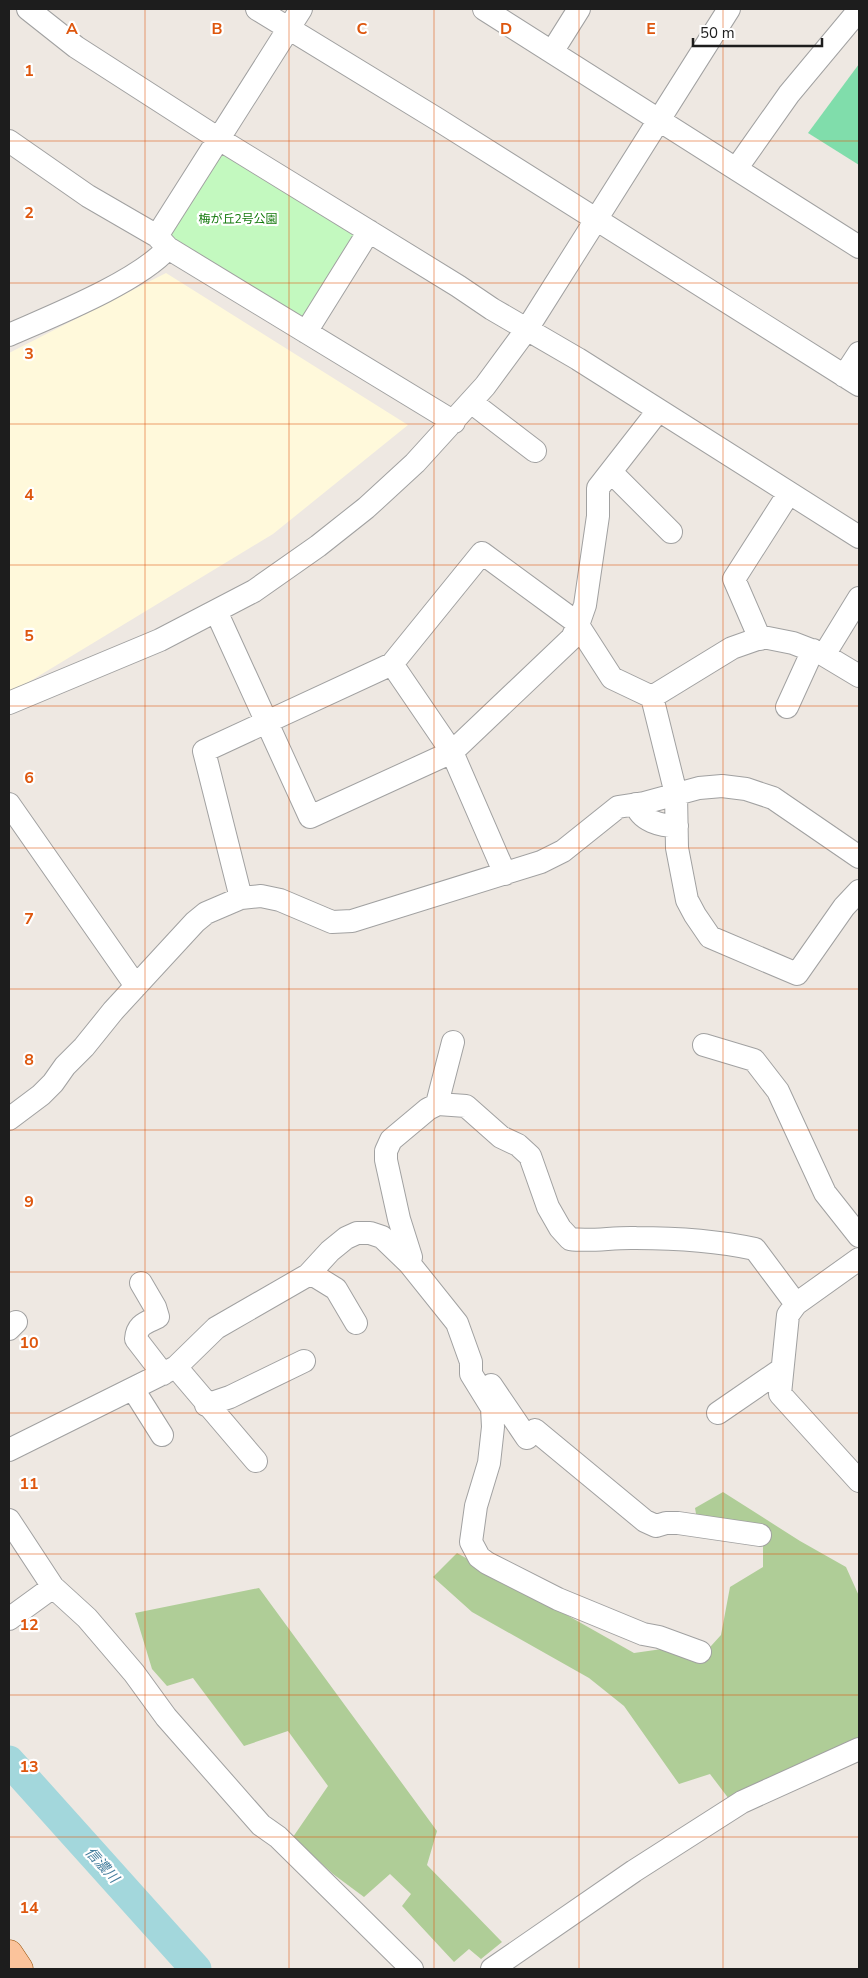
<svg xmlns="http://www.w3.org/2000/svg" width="868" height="1978" font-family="'Nunito Sans','Noto Sans JP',sans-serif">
<rect width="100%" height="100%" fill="#eee8e2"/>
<path fill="#fff9db" d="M 166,273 L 408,425 L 273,534 L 9,694 L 9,353 Z"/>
<path fill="#afcd97" d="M 723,1492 L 800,1541 L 846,1567 L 859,1596 L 859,1741 L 729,1799 L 710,1774 L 679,1784 L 624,1706 L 589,1678 L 472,1612 L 433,1577 L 457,1553 L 634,1653 L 669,1648 L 701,1657 L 721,1635 L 730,1587 L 763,1567 L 763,1534 L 698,1525 L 695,1508 Z
M 259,1588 L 437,1831 L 427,1865 L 502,1942 L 481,1959 L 469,1949 L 454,1962 L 402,1906 L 411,1894 L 390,1874 L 364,1897 L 333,1874 L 293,1837 L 328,1786 L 288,1731 L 244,1746 L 193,1678 L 167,1686 L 152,1669 L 135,1613 Z"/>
<path fill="#c3f9bf" d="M 227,152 L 354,232 L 356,240 L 302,320 L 172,238 L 170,229 L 219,154 Z"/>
<path fill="#80ddab" d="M 859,64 L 859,165 L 808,133 Z"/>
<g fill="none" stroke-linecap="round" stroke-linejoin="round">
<path stroke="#a3d7dc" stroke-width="31" d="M 9,1761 L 196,1969"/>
<defs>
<path id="minor" d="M 28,9 L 76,47 L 219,139 L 458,286 L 492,309 L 578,359 L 859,537
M 257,9 L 437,119 L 859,385
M 484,9 L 859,247
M 552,52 L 579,9
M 9,141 L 88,196 L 157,236 L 168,248 L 454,422
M 736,169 L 789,94 L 859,10
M 157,236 L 301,9
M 306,332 L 369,231
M 9,335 C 52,316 138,282 168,248
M 844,376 L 859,353
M 471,402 L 535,451
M 611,472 L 671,532
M 216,611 L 310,817 L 452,752 L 572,638 L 578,625 L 585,605 L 598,516 L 598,488 L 658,411
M 760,639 L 734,579 L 789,493
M 824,655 L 859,598
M 392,664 L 452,752 L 505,874
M 859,676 L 824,655 L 793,643 L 763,637 L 732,648 L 652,697 L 676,794 L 677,848 L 687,900 L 695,915 L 710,937 L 797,974 L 844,907 L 859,891
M 9,703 L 160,640 L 254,591 L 318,546 L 366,508 L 415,463 L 485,386 L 527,329 L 729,9
M 787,707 L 813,650
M 9,804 L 136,986
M 636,804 C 640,821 661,826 677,826
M 241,898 L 204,751 L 392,664 L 482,553 L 576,622 L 612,678 L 652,697
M 704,1045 L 754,1060 L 778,1091 L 825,1193 L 859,1236
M 438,1104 L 438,1100 L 453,1042
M 9,1119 L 41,1095 L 53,1083 L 65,1066 L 84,1047 L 113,1011 L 195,922 L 206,913 L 241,898 L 261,896 L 280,900 L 332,922 L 352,921 L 541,862 L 563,851 L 618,807 L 644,803 L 699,788 L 722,786 L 746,789 L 773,798 L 859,857
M 859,1259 L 796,1304 L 788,1315 L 780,1394 L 859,1481
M 409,1263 L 457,1323 L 471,1362 L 471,1374 L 492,1408 L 493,1427 L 489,1463 L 476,1506 L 471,1542 L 479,1557 L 487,1563 L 558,1599 L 643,1634 L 659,1637 L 700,1652
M 310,1273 L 336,1289 L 356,1323
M 141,1283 L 155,1307 L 158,1317 C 146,1323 137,1324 136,1339 L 163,1374
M 9,1329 L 16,1322
M 176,1367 L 256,1461
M 491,1385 L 527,1438 L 535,1430 L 645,1521 L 656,1526 L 666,1523 L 678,1523 L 760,1535
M 133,1389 L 162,1435
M 206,1405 L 230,1397 L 304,1361
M 718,1413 L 782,1369
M 9,1450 L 176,1367 L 216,1328 L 308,1275 L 330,1251 L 346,1238 L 357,1233 L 370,1233 L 382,1237 L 409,1263 L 411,1257 L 399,1219 L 386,1160 L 386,1151 L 391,1140 L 428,1109 L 438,1104 L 466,1106 L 501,1137 L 518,1145 L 530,1156 L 548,1207 L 560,1228 L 570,1239 C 591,1242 614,1237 636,1238 C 674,1238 718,1241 755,1249 L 796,1304
M 9,1520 L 53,1587 L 87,1618 L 134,1673 L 166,1717 L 261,1825 L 278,1837 L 412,1969
M 9,1619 L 53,1587
M 492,1969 L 634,1871 L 742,1802 L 859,1749"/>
<path id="major" d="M 9,1954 L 19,1969"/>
</defs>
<use href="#minor" stroke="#a1a1a1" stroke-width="24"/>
<use href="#major" stroke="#944d01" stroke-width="29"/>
<use href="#minor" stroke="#fff" stroke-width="22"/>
<use href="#major" stroke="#fbc39b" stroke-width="28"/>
</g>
<path fill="none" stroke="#de560d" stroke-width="1" stroke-opacity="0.55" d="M 145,9 L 145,1969M 289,9 L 289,1969M 434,9 L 434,1969M 579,9 L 579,1969M 723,9 L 723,1969M 9,141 L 859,141M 9,283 L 859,283M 9,424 L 859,424M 9,565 L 859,565M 9,706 L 859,706M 9,848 L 859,848M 9,989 L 859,989M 9,1130 L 859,1130M 9,1272 L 859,1272M 9,1413 L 859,1413M 9,1554 L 859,1554M 9,1695 L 859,1695M 9,1837 L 859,1837"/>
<g text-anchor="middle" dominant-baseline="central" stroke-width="4.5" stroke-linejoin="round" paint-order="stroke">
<g font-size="12" fill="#13790c" stroke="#fff">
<text x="238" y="219">梅が丘2号公園</text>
</g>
<g font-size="14" font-style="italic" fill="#447d9c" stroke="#fff">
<text transform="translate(102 1865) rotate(48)">信濃川</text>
</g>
</g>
<g font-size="16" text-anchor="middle" font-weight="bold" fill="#de560d" stroke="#fff" stroke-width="4.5" stroke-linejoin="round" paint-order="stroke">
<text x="72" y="34">A</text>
<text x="217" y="34">B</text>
<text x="362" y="34">C</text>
<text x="506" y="34">D</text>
<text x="651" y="34">E</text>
<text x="29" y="76">1</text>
<text x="29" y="218">2</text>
<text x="29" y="359">3</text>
<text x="29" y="500">4</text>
<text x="29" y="641">5</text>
<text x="29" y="783">6</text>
<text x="29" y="924">7</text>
<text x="29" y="1065">8</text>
<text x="29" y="1207">9</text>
<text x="29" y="1348">10</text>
<text x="29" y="1489">11</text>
<text x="29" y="1630">12</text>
<text x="29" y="1772">13</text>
<text x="29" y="1913">14</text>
</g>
<rect width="868" height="1978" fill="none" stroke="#1d1d1d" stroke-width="20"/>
<path d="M693 38v8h129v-8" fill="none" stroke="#1d1d1d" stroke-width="2.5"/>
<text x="700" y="38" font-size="15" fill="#1d1d1d" stroke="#ffffff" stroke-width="4" paint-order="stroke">50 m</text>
</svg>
